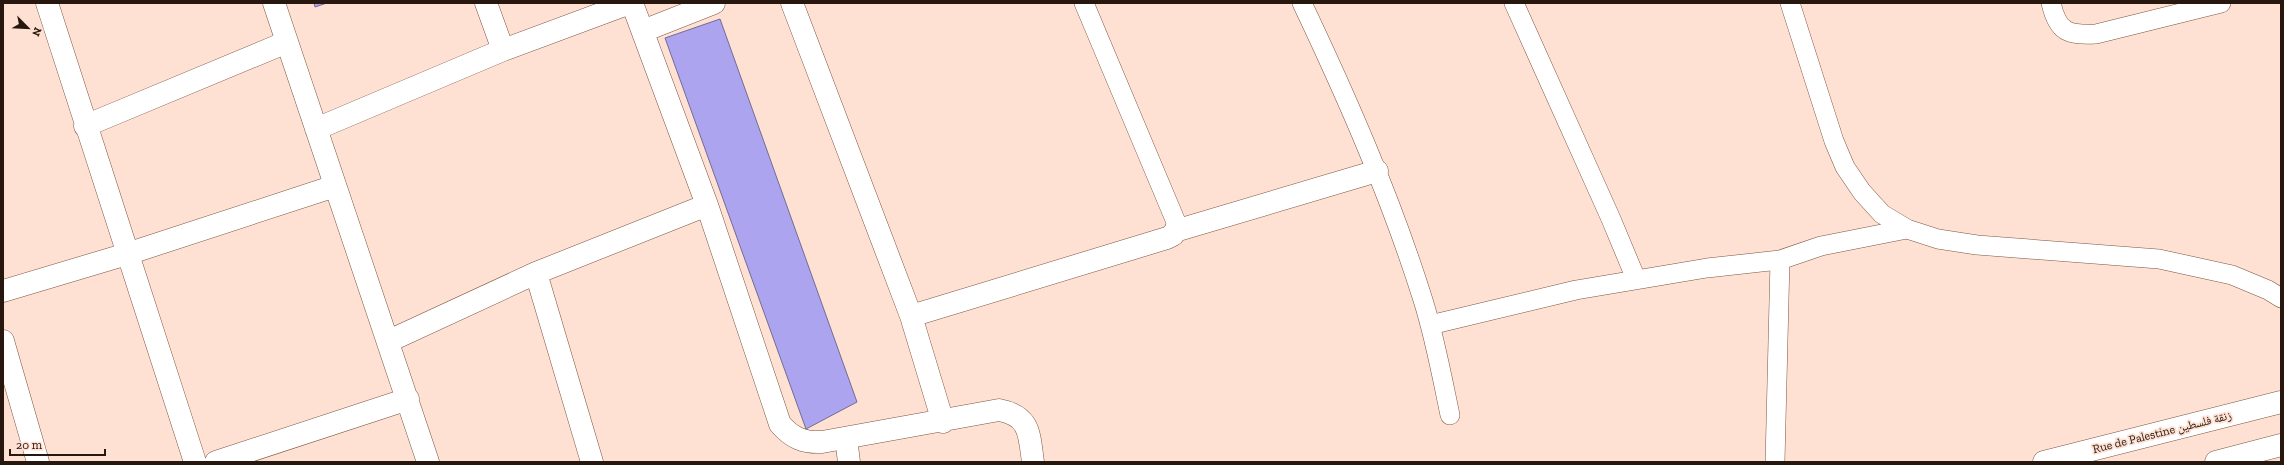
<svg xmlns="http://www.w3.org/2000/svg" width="2284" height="465" font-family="'Zilla Slab','Noto Naskh Arabic',serif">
<rect width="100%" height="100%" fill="#fee1d3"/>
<path fill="#aca4ee" stroke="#706c94" d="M 314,3 L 327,3 L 315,7 Z
M 720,19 L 857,402 L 806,429 L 665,38 Z"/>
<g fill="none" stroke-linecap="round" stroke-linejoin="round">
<defs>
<path id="lane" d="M 1084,3 L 1176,222 L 1175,231
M 1302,3 C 1348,100 1391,198 1423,300 C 1435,338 1442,377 1450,415
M 1514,3 L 1611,219 L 1636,279
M 1790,3 L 1834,141 L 1845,167 L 1862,192 L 1882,214 L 1907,229 L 1938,239 L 1977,245 L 2159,259 L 2232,275 L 2268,290 L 2281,298
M 2051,3 C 2058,33 2068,35 2096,34 L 2221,3
M 1430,325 L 1576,290 L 1707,268 L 1780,260 L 1821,246 L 1907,229
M 1775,462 L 1780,260"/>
<path id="street" d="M 47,3 L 195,462
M 274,3 L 428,462
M 486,3 L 503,50
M 632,3 L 707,205 L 780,424 C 792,438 804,443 822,442 L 999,410 C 1031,416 1029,435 1033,462
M 792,3 L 911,316 L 943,422
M 643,31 L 714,3
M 85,126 L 287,42
M 316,129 L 503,50 L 630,3
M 536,273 L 592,462
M 3,291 L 127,254 L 335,186
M 911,316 L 1167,238 L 1173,235 L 1175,231 L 1377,171
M 3,341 L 38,462
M 389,341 L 536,273 L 707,205
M 846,438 L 849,462
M 216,462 L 408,399"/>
<path id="secondary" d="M 2044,462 L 2281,402
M 2216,462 L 2281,445"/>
</defs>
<use href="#lane" stroke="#7d5541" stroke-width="20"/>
<use href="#street" stroke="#7d5541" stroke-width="23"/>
<use href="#secondary" stroke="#7d5541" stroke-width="23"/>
<use href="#lane" stroke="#fff" stroke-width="19"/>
<use href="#street" stroke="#fff" stroke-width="22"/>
<use href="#secondary" stroke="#fff" stroke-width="22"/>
</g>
<g text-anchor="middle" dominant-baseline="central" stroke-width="3.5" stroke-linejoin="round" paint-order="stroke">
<g font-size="12" fill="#28170f" stroke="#fee1d3">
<text transform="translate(2162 432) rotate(-14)">Rue de Palestine زنقة فلسطين</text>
</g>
</g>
<rect width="2284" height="465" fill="none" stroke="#28170f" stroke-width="8"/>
<g transform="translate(28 28) rotate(114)" stroke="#fee1d3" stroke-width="3" paint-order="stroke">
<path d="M0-3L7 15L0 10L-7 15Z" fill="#28170f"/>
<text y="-6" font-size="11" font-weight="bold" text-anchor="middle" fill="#28170f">N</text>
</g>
<path d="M10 449v6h95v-6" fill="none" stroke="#28170f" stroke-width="2"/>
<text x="16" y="449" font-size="12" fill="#28170f" stroke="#fee1d3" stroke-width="3" paint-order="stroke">20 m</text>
</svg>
